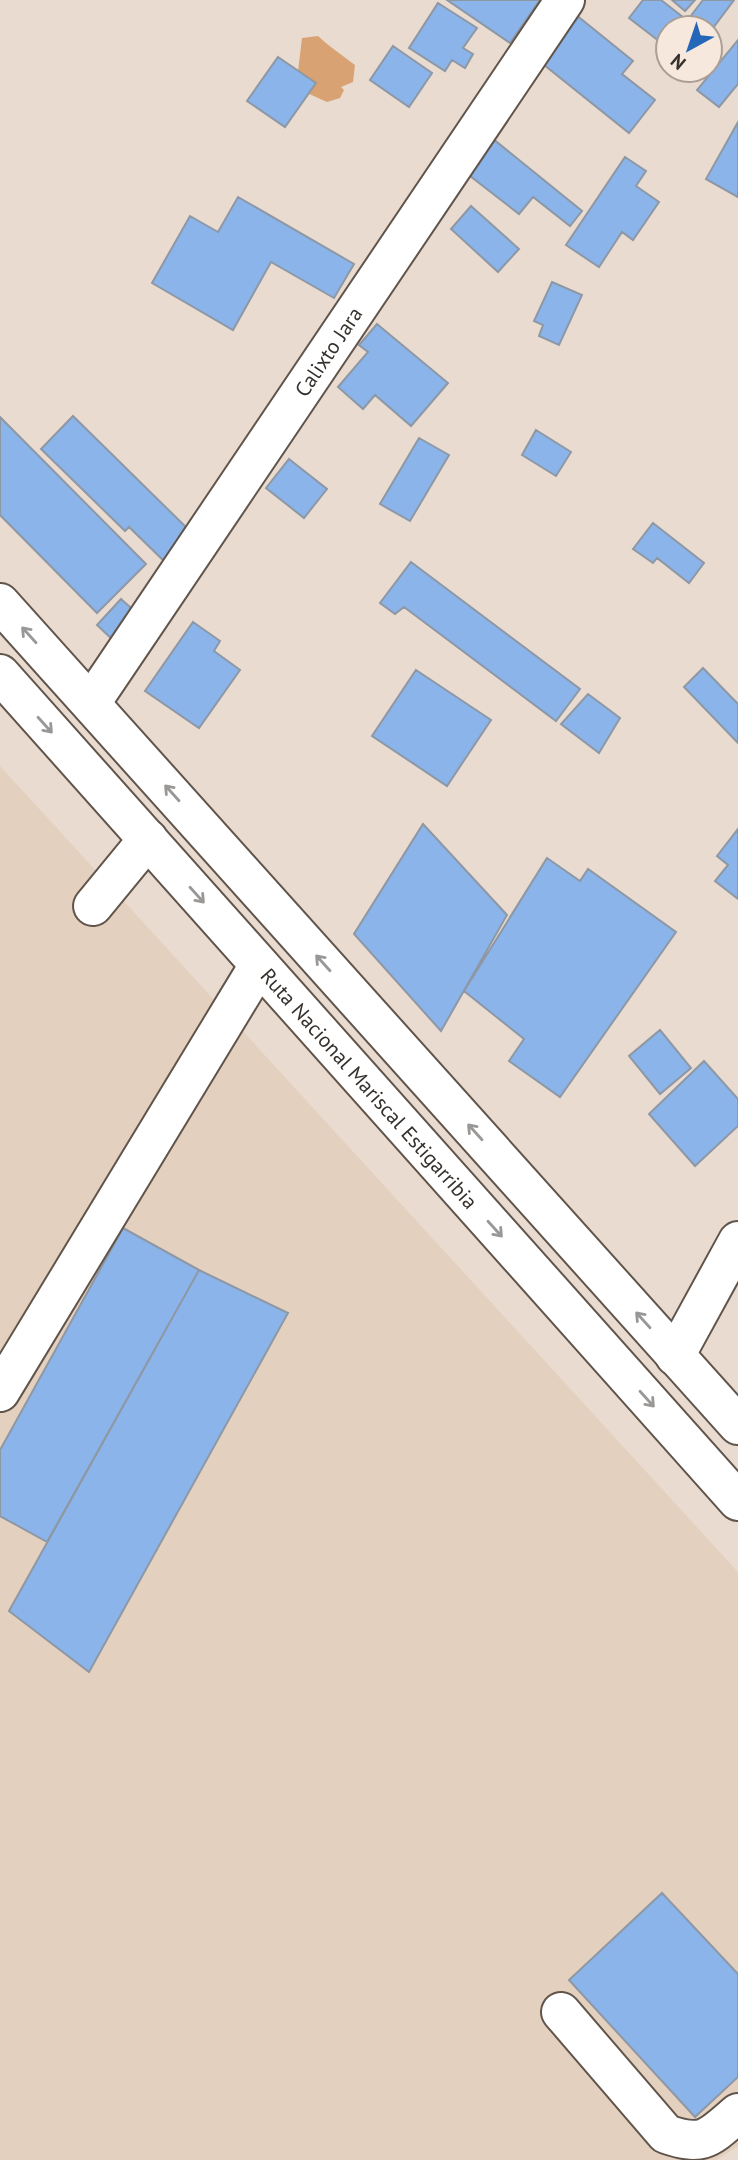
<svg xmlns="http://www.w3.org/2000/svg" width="738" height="2160" font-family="'PT Sans',sans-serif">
<rect width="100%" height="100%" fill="#e9dbd0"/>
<path fill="#e4d0bf" d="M 0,766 L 738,1572 L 738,2146 L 717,2160 L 0,2160 Z"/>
<path fill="#d9a272" d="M 318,36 C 331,48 342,55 355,65 L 353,82 L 341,87 L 344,90 L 340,98 L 327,102 L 296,88 L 302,38 Z"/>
<path fill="#8ab4ea" stroke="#8e98a5" stroke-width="2" d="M 447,0 L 540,0 L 510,43 Z
M 643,0 L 661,0 L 697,28 L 668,28 L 668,48 L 629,18 Z
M 672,0 L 695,0 L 685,11 Z
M 703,0 L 734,0 L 710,32 L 710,28 L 705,28 L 690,17 Z
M 438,3 L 477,28 L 463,48 L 473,54 L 465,68 L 452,60 L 445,71 L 409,48 Z
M 575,14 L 633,61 L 622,74 L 655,100 L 629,133 L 538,60 Z
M 738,40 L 738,84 L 719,107 L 697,90 Z
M 393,46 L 432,73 L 409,107 L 370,80 Z
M 278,57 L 316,83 L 285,127 L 247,101 Z
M 738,122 L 738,197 L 706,179 Z
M 492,138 L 582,211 L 570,226 L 533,197 L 519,214 L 465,172 Z
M 625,157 L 646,171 L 636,186 L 659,202 L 633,240 L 622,232 L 599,267 L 566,245 Z
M 238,197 L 354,264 L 334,298 L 271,262 L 233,330 L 152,283 L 190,216 L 218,232 Z
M 471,206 L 519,249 L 498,272 L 451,229 Z
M 552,282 L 582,295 L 559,345 L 539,336 L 543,325 L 534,321 Z
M 377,324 L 448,383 L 411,426 L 375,395 L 363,409 L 338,387 L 368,352 L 359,345 Z
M 73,416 L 194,535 L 166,563 L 129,527 L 125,531 L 41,449 Z
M 0,417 L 146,564 L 97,613 L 0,515 Z
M 536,430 L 571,452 L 556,476 L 522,455 Z
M 419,438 L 449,455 L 410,521 L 380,504 Z
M 289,459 L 327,489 L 304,518 L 266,488 Z
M 653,523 L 704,563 L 689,583 L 657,558 L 653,563 L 633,549 Z
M 411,562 L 580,689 L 556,721 L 404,607 L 395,614 L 380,603 Z
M 121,599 L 140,616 L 115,642 L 97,625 Z
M 193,622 L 220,641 L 214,651 L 240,670 L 199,728 L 145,691 Z
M 703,668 L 738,704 L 738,743 L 684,687 Z
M 416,670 L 491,720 L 447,786 L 372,736 Z
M 588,694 L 620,718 L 599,753 L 561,724 Z
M 423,824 L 507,915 L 441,1031 L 354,934 Z
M 738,829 L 738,899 L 715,881 L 728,865 L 717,856 Z
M 547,858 L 580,881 L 588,869 L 676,932 L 560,1097 L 509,1061 L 524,1039 L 464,991 Z
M 660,1030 L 691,1068 L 660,1094 L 629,1056 Z
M 704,1061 L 738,1099 L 738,1126 L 695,1166 L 649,1114 Z
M 123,1228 L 199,1270 L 47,1542 L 0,1516 L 0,1450 Z
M 199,1270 L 288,1313 L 89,1672 L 9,1611 Z
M 662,1893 L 738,1974 L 738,2077 L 695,2117 L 569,1980 Z"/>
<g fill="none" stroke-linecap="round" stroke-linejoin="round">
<defs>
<g id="minor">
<path id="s1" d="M 91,703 L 565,0"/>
<path d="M 93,906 L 148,839"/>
<path d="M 675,1356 L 738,1241"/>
<path d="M 0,1392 L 259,965"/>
<path d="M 561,2012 L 666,2134 C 704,2147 709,2138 738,2113"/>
</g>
<g id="highway">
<path d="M 0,603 L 738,1425"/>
<path id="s2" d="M 0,674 L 738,1501"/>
</g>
</defs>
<use href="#minor" stroke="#61554b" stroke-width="42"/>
<use href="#highway" stroke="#61554b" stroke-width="42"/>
<use href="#minor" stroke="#fff" stroke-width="38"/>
<use href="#highway" stroke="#fff" stroke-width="38"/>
</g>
<defs><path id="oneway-shaft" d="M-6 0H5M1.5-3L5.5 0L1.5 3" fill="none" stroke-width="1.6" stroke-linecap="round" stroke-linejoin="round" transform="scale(1.75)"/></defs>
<g stroke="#9a9896">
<use href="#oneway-shaft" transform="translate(29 635) rotate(-132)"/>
<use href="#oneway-shaft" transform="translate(45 725) rotate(48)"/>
<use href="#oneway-shaft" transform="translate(172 793) rotate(-132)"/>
<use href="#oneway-shaft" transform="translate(197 895) rotate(48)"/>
<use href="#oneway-shaft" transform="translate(323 963) rotate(-132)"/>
<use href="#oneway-shaft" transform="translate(475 1132) rotate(-132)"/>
<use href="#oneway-shaft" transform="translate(495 1229) rotate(48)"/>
<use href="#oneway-shaft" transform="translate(643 1320) rotate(-132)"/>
<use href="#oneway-shaft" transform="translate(647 1399) rotate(48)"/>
</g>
<g text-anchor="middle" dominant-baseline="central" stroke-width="5" stroke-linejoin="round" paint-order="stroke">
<g font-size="21" fill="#36312c" stroke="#f7e8dd">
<text stroke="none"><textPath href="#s1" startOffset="424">Calixto Jara</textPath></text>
<text stroke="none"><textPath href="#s2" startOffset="555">Ruta Nacional Mariscal Estigarribia</textPath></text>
</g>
</g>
<g transform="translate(689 49) rotate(220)"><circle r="33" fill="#f7e8dd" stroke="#aa9f96" stroke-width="2"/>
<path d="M0-5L12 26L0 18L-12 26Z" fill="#2467b8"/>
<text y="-10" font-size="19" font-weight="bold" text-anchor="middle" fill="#36312c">N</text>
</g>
</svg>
